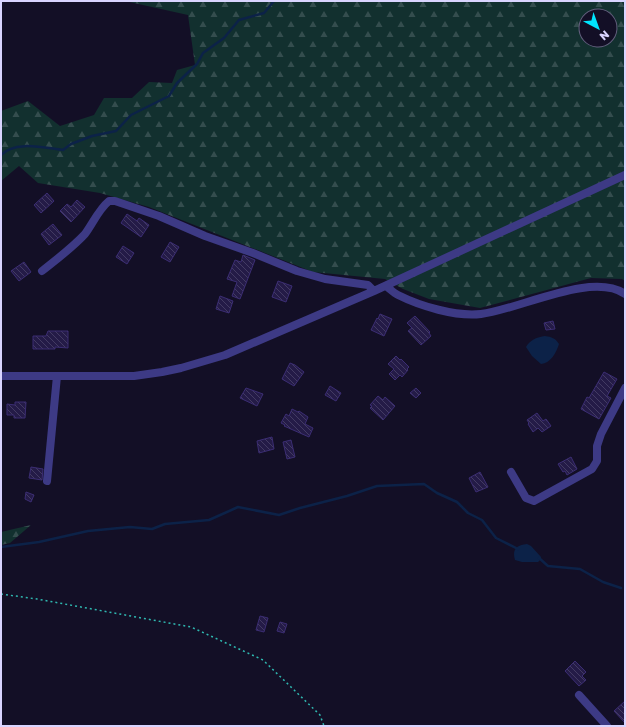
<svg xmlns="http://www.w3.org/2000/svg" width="626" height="727" font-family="'Golos Text',sans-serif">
<defs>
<pattern id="forest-firs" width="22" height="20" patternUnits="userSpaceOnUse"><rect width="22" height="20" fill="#12302f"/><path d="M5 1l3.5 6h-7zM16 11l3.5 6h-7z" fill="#344d4e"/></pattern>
<pattern id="building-back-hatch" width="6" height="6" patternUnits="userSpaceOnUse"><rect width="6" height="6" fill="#241b47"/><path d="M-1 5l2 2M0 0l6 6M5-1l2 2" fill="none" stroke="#433b63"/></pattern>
</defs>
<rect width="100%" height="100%" fill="#130f26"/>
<path fill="url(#forest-firs)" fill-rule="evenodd" d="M 125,1 L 625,1 L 625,281 L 622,279 L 591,278 L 480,308 L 429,299 L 403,289 L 385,279 L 313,272 L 149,207 L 100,193 L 38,183 L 19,166 L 1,181 L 1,111 L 28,101 L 60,126 L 94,115 L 104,98 L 132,98 L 149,82 L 172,83 L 177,70 L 195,65 L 188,15 ZM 586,16 L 610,16 L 610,40 L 586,40 Z
M 31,525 L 10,543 L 1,545 L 1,532 Z"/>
<path fill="#0c2248" d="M 545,336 C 552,337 555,338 559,344 C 556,353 551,363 541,364 L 532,356 L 526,347 C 530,340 537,337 545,336 Z
M 527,544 L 531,546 L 541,557 L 541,559 L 538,562 L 522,562 L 515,560 C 512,550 516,545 527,544 Z"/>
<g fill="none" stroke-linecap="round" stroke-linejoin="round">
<path stroke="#0c2248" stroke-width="2.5" d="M 1,155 C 15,140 45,148 63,150 L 71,144 L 92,136 L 116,131 L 131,115 L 169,96 L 177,83 L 197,64 L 203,53 L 224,38 L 239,20 L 264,13 L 274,1
M 1,547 L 39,542 L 88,531 L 130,527 L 152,529 L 165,524 L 209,520 L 238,507 L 279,515 L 300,508 L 347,496 L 377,486 L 424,484 L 437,493 L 457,502 L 468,513 L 482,520 L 496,538 L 518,549
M 539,558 L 548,566 L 580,569 L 603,582 L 621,588"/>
</g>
<path fill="url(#building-back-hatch)" stroke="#3b2d73" d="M 47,193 L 54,201 L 41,213 L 34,205 Z
M 77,200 L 85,207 L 71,222 L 60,211 L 67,204 L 71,207 Z
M 127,214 L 137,221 L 139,218 L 149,225 L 141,237 L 121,223 Z
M 53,224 L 62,235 L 49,245 L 41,234 Z
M 170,242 L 179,247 L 170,262 L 161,257 Z
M 123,246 L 134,253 L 127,264 L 116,257 Z
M 243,255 L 255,260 L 240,299 L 232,296 L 237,282 L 227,279 L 235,260 L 241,262 Z
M 24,262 L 31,272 L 19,281 L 11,271 Z
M 278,281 L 292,286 L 286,302 L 272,297 Z
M 220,296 L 233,301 L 229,313 L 216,309 Z
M 380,314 L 392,319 L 384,336 L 371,330 L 377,318 L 378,319 Z
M 415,316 L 430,332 L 429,333 L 431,336 L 421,345 L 408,331 L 412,328 L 407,323 Z
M 553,321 L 555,329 L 546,330 L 544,323 Z
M 48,331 L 68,331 L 68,348 L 55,347 L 55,349 L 33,349 L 33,336 L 46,336 Z
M 396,356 L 400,360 L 401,359 L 409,367 L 407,369 L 408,370 L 402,377 L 400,375 L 395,380 L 389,374 L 394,369 L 388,364 Z
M 290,363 L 295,365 L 304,372 L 294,386 L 282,379 Z
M 604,372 L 617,379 L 607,396 L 611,398 L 599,419 L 581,409 L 587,397 L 589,398 Z
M 330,386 L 341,393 L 336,401 L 325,395 Z
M 246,388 L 263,394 L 257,406 L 240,398 Z
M 416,388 L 421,393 L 416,398 L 410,393 Z
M 378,396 L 383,400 L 385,397 L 395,406 L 383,420 L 370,408 L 372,406 L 370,405 Z
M 15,402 L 26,402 L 25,418 L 14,418 L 14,415 L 7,415 L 7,404 L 15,405 Z
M 292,409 L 298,412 L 299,411 L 308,417 L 305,424 L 313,428 L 309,437 L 284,426 L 285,425 L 281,423 L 286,414 L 289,416 Z
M 537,413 L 543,421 L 546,419 L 551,426 L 542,432 L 538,428 L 533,432 L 528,424 L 529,423 L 527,420 Z
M 272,437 L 274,449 L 259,453 L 257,441 Z
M 291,440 L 295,457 L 287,459 L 283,442 Z
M 571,457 L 577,469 L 567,475 L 565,471 L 563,472 L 558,464 Z
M 31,467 L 43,469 L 42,480 L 29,478 Z
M 480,472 L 488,487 L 476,492 L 469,478 Z
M 26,492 L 34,495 L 31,502 L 25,499 Z
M 260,616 L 268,618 L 264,632 L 256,630 Z
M 280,622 L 287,624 L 284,633 L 277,631 Z
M 575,661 L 586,672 L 582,676 L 586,680 L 579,686 L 565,671 Z
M 625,701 L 625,723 L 614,711 Z"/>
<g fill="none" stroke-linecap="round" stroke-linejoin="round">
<path stroke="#2fb8b0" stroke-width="1.5" stroke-dasharray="2 3" stroke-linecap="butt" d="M 1,594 L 37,599 L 191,627 L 263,660 L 320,715 L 324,726"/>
<path stroke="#3d3a85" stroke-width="8" d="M 42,271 C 57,259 72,248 85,234 C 93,223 99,209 109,201 L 115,201 L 159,216 L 205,236 L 253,253 L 297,271 L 325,279 L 368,285 L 374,291
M 386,286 C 390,289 394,293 398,295 C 420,306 456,317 481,314 C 518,310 592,271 625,294
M 1,376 L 134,376 L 162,372 L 181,368 L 225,355 L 374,291 L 625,175
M 511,472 L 526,498 L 534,501 L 592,469 L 597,461 L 597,446 L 601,434 L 625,388
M 47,481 L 57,376
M 579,695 L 607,726"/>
</g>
<rect width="626" height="727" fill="none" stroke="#d9d4ff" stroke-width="4"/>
<g transform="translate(598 28) rotate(139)"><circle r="19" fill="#130f26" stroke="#625e7d"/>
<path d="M0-3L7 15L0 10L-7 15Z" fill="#00e5ff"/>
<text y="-6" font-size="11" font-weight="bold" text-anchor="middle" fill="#d9d4ff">N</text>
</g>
</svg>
